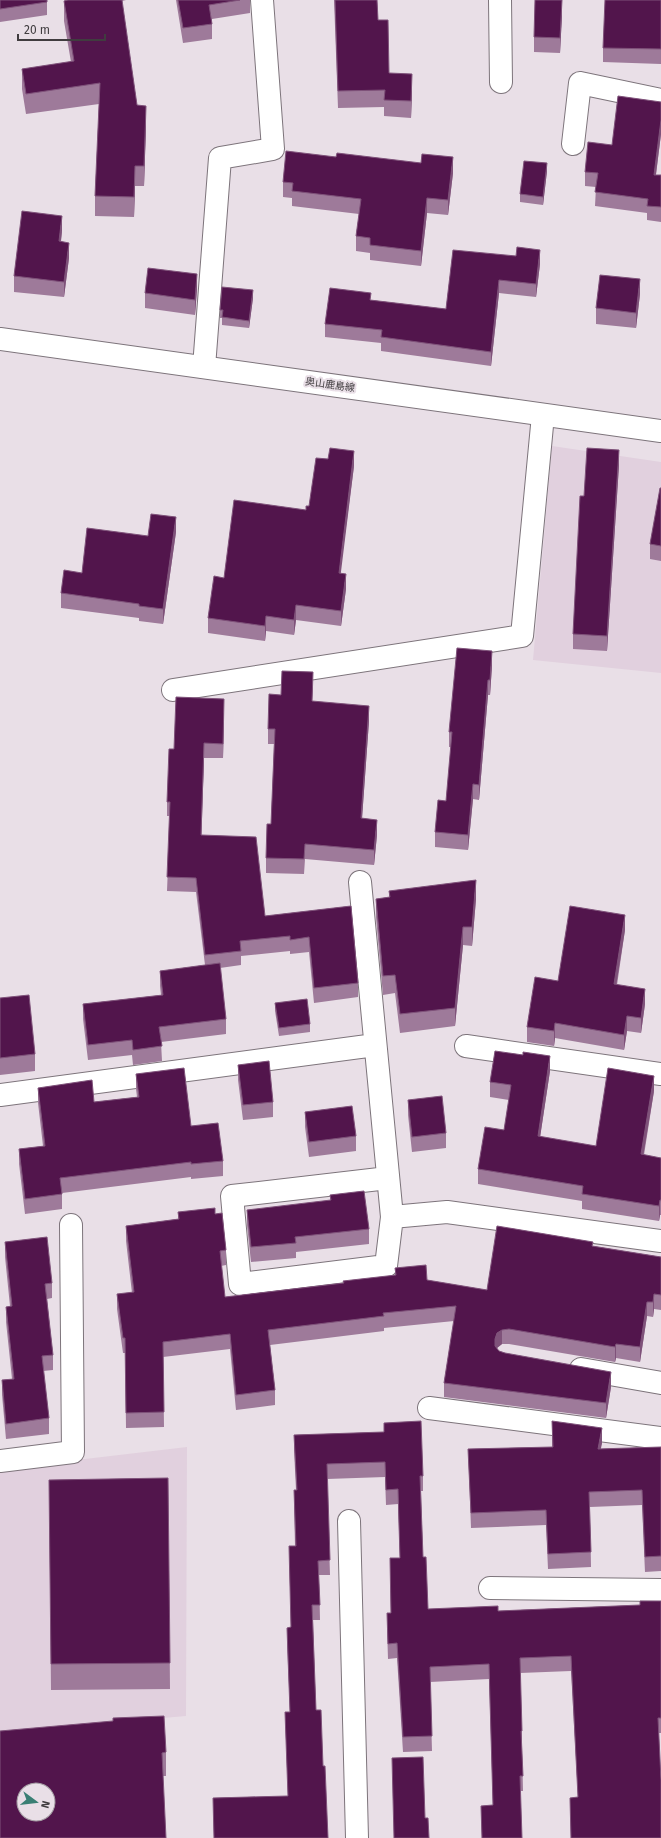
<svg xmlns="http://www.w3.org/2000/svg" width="661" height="1838" font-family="'Fira Sans','Noto Sans JP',sans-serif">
<rect width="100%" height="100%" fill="#e9dfe7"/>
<path fill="#e1d0de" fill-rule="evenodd" d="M 552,446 L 661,462 L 661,673 L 533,660 Z
M 187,1447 L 186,1716 L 95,1724 L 104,1838 L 0,1838 L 0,1469 ZM 24,1790 L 48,1790 L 48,1814 L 24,1814 Z"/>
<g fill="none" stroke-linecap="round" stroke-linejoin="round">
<defs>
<path id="street" d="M 500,0 L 501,82
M 573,144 L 580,83 L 661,100
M 204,367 L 220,158 L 273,149 L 262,0
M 173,690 L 522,636 L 543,415
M 360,882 L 392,1217 L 447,1212 L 661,1241
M 466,1046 L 661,1074
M 0,1095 L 375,1045
M 388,1178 L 232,1196 L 240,1284 L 386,1266 L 392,1217
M 581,1369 L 661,1383
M 429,1408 L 661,1438
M 0,1461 L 73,1452 L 71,1225
M 349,1521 L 357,1838
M 490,1588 L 661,1590"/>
<path id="secondary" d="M 0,339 L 661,431"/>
</defs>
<use href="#street" stroke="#7d747b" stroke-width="24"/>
<use href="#secondary" stroke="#7d747b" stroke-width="24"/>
<use href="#street" stroke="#fff" stroke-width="22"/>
<use href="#secondary" stroke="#fff" stroke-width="22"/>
</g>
<path fill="#9e7a9a" d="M 0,0 L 47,2 L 47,15 L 0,22 Z
M 68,0 L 126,0 L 122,1 L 137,105 L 146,126 L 144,186 L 135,186 L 134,217 L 95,216 L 95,196 L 99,104 L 26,114 L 22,89 L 22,69 L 71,62 L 64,21 L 64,1 Z
M 176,0 L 250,0 L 250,13 L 212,19 L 212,39 L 183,43 Z
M 334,0 L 377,0 L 378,20 L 389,73 L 412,91 L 411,118 L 384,116 L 384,107 L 338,108 Z
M 661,0 L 661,64 L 603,62 L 603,48 Z
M 562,15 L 560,53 L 534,52 L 534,37 Z
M 661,102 L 661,134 L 656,175 L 661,175 L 661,222 L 647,220 L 647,213 L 595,206 L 596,187 L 585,186 L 585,172 L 612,145 Z
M 547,171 L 543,205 L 520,202 L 520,194 Z
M 453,173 L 448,215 L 427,213 L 421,266 L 370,260 L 370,253 L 356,251 L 356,236 L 359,214 L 292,206 L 292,198 L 283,197 L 283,182 Z
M 62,231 L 61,242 L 69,258 L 64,297 L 14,292 L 14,276 Z
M 453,250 L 540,264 L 536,297 L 499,293 L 491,366 L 381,351 L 381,343 L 325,337 L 325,324 L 371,300 L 446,309 Z
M 197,289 L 195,315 L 145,308 L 145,293 Z
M 640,294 L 636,328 L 596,324 L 596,308 Z
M 253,298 L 249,328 L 222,325 L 222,318 L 220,318 L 220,310 Z
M 619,465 L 607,651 L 573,649 L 573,634 L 584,496 Z
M 354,466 L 340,573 L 346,589 L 341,626 L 296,620 L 294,635 L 266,631 L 265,641 L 208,633 L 208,618 L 224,578 L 306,510 L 309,506 Z
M 661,488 L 661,561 L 650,559 L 650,544 Z
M 176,532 L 163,624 L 139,621 L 139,618 L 61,608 L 61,593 L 82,573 L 148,536 Z
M 492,666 L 490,695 L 488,695 L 479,800 L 473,799 L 468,850 L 435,847 L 435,832 L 446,801 L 451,747 L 449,747 L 449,732 Z
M 313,687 L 312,701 L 369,721 L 362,818 L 377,835 L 374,865 L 305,859 L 304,874 L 266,873 L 266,858 L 271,824 L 274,744 L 268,744 L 268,729 L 281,695 Z
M 224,713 L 223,758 L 204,758 L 201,835 L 265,916 L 351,906 L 358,983 L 358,997 L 314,1003 L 309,952 L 290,954 L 290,951 L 241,956 L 241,965 L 220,968 L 226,1019 L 226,1034 L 161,1042 L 162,1061 L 133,1065 L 132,1055 L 88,1060 L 83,1019 L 83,1004 L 161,995 L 160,986 L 160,971 L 205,965 L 196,892 L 167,891 L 170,816 L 167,816 L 167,802 L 174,749 Z
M 389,891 L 476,899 L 472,946 L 463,945 L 455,1026 L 400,1033 L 395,993 L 383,995 L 376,917 L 376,899 L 389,897 Z
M 625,930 L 617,985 L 645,1004 L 641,1033 L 627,1031 L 624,1050 L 555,1038 L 554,1046 L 527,1042 L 527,1027 L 558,981 Z
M 0,998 L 35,1054 L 35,1071 L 0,1075 Z
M 275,1003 L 310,1024 L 310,1032 L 279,1036 L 275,1011 Z
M 238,1065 L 273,1102 L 273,1117 L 243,1120 L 238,1080 Z
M 550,1071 L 540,1137 L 596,1146 L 654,1091 L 644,1155 L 661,1158 L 661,1215 L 660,1215 L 659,1221 L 582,1209 L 582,1201 L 478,1184 L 478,1169 L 504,1130 L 509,1100 L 490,1097 L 490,1082 Z
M 136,1074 L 191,1126 L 223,1161 L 223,1176 L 191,1179 L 191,1177 L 62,1193 L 62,1209 L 25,1214 L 19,1164 L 19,1149 L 43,1146 L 38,1103 L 38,1088 L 94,1102 L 137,1097 L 136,1089 Z
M 408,1100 L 446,1133 L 446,1148 L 412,1152 L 408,1115 Z
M 305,1112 L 356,1136 L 356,1151 L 309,1157 L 305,1127 Z
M 330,1195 L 369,1229 L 369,1244 L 296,1252 L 296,1258 L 251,1262 L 247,1225 L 247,1210 L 330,1201 Z
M 178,1212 L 215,1214 L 226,1250 L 226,1265 L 221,1266 L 225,1297 L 343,1283 L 395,1275 L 395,1268 L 427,1280 L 487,1290 L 593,1246 L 661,1257 L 661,1310 L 654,1309 L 653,1317 L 647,1316 L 640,1362 L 616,1358 L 615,1362 L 509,1344 L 502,1344 L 497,1348 L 499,1351 L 505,1353 L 611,1387 L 606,1418 L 444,1397 L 444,1383 L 454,1321 L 384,1328 L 384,1331 L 270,1345 L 275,1390 L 275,1405 L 236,1410 L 230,1349 L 163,1357 L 164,1427 L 126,1428 L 125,1353 L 123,1353 L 117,1309 L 117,1294 L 132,1293 L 126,1241 L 126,1226 L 178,1219 Z
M 5,1242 L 52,1283 L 52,1298 L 47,1299 L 53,1355 L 53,1370 L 43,1371 L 49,1418 L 49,1434 L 6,1439 L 2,1395 L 2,1380 L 12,1379 L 6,1322 L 6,1307 L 10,1306 L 5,1257 Z
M 552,1421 L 602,1443 L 600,1449 L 661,1447 L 661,1571 L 645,1572 L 642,1505 L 590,1507 L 591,1567 L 548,1569 L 546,1525 L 471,1528 L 468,1449 L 552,1447 Z
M 384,1423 L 423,1476 L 423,1491 L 421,1491 L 423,1557 L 428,1609 L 498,1611 L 640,1605 L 661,1601 L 661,1733 L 659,1733 L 661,1838 L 571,1838 L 570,1798 L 578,1797 L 571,1671 L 520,1673 L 522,1731 L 522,1746 L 523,1791 L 520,1791 L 522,1838 L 482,1838 L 481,1806 L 493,1805 L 489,1679 L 430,1682 L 432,1751 L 403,1752 L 397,1658 L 388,1659 L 387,1628 L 387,1613 L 391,1613 L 390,1558 L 400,1558 L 398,1504 L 386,1505 L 385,1477 L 327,1479 L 330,1575 L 319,1575 L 320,1620 L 313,1620 L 316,1710 L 323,1766 L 328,1838 L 214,1838 L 213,1798 L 288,1796 L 285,1712 L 290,1712 L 287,1642 L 287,1628 L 291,1627 L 289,1546 L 295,1546 L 294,1505 L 294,1490 L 296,1490 L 294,1450 L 294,1435 L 384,1432 Z
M 168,1478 L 170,1689 L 51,1690 L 49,1480 Z
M 0,1731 L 166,1752 L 166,1776 L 163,1776 Z"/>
<path fill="#7f527a" d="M 562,0 L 562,15 L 560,53 L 560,38 Z
M 412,74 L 412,91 L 411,118 L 411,101 Z
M 146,106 L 146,126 L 144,186 L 144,166 Z
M 661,120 L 661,134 L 654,189 L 654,175 Z
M 453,157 L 453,173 L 448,215 L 448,200 Z
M 547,163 L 547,171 L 543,205 L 543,197 Z
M 135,166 L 135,186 L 134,217 L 134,197 Z
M 427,198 L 427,213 L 421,266 L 421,251 Z
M 62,216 L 62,231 L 59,256 L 59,241 Z
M 69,243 L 69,258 L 64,297 L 64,282 Z
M 540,250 L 540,264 L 536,297 L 536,284 Z
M 197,274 L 197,289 L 195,315 L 195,300 Z
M 640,279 L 640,294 L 636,328 L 636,313 Z
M 499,280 L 499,293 L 491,366 L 491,352 Z
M 253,290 L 253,298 L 249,328 L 249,321 Z
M 619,450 L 619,465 L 607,651 L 607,636 Z
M 354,451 L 354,466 L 339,588 L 339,573 Z
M 176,517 L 176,532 L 163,624 L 163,609 Z
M 346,574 L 346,589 L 341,626 L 341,611 Z
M 296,605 L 296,620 L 294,635 L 294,620 Z
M 266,616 L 266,631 L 265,641 L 265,626 Z
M 492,651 L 492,666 L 490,695 L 490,680 Z
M 488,680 L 488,695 L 479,800 L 479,785 Z
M 224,699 L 224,713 L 223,758 L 223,744 Z
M 369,706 L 369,721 L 361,833 L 361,818 Z
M 204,743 L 204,758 L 201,849 L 201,835 Z
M 473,784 L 473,799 L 468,850 L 468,835 Z
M 377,820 L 377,835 L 374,865 L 374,850 Z
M 476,880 L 476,899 L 472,946 L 472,927 Z
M 625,915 L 625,930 L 614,999 L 614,984 Z
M 463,927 L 463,945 L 455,1026 L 455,1008 Z
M 645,989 L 645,1004 L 641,1033 L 641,1018 Z
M 627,1016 L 627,1031 L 624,1050 L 624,1035 Z
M 555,1023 L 555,1038 L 554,1046 L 554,1031 Z
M 550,1056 L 550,1071 L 538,1151 L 538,1136 Z
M 654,1076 L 654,1091 L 641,1169 L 641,1154 Z
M 660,1200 L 660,1215 L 659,1221 L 659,1206 Z
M 654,1294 L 654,1309 L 653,1317 L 653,1302 Z
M 647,1302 L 647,1316 L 640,1362 L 640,1347 Z
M 502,1330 L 502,1344 L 497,1348 L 495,1353 L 495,1339 L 497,1333 Z
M 616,1344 L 616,1358 L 615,1362 L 615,1347 Z
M 611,1372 L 611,1387 L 606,1418 L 606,1403 Z
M 602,1428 L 602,1443 L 598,1464 L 598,1449 Z"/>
<path fill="#52154c" stroke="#7f527a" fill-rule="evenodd" d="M 0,0 L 47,0 L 47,2 L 0,9 Z
M 68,0 L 122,0 L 137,105 L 146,106 L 144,166 L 135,166 L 134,197 L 95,196 L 100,83 L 26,94 L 22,69 L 74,61 L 64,1 Z
M 178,0 L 240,0 L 209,5 L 212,24 L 183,28 Z
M 335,0 L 377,0 L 378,20 L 388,20 L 389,73 L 412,74 L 411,101 L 384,100 L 385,90 L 338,91 Z
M 535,0 L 562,0 L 560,38 L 534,37 Z
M 605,0 L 661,0 L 661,49 L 603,48 Z
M 618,96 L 661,102 L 661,120 L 654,175 L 661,175 L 661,207 L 647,206 L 648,199 L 595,192 L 598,173 L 585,172 L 588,142 L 612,145 Z
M 286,151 L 336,157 L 337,153 L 421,163 L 422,154 L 453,157 L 448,200 L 427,198 L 421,251 L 370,245 L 370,238 L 356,236 L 361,199 L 292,191 L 293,183 L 283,182 Z
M 524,161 L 547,163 L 543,197 L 520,194 Z
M 22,211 L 62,216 L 59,241 L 69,243 L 64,282 L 14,276 Z
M 517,247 L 540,250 L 536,284 L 499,280 L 491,352 L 381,337 L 382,330 L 325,324 L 330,288 L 371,293 L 370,300 L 446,309 L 453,250 L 516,256 Z
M 148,268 L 197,274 L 195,300 L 145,293 Z
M 600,275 L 640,279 L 636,313 L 596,308 Z
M 222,287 L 253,290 L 249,321 L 222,317 L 223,310 L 220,310 Z
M 330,448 L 354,451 L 339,573 L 346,574 L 341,611 L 296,605 L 294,620 L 266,616 L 265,626 L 208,618 L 214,576 L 224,578 L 234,500 L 306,510 L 306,506 L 309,506 L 316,458 L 328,459 Z
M 587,448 L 619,450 L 607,636 L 573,634 L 580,496 L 584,496 Z
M 660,488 L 661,488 L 661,546 L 650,544 Z
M 151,514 L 176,517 L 163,609 L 139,606 L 139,604 L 61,593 L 64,570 L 82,573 L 87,528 L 148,536 Z
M 457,648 L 492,651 L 490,680 L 488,680 L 479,785 L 473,784 L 468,835 L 435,832 L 438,800 L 446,801 L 452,732 L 449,732 Z
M 282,671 L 313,672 L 312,701 L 369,706 L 361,818 L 377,820 L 374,850 L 305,844 L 304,859 L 266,858 L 267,824 L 271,824 L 275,729 L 268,729 L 269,694 L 281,695 Z
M 176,697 L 224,699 L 223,744 L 204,743 L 201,835 L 256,837 L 265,916 L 351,906 L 358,983 L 314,988 L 309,937 L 290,940 L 290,936 L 240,941 L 241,951 L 205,955 L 196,878 L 167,877 L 170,802 L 167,802 L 169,749 L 174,749 Z
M 476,880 L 472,927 L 463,927 L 455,1008 L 400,1014 L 395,975 L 383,976 L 376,899 L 390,897 L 389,891 Z
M 570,906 L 625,915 L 614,984 L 645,989 L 641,1018 L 627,1016 L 624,1035 L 555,1023 L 554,1031 L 527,1027 L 535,977 L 558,981 Z
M 220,963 L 226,1019 L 159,1027 L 162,1046 L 133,1050 L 132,1040 L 88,1045 L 83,1004 L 163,995 L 160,971 Z
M 29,995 L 35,1054 L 0,1058 L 0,998 Z
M 307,999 L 310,1024 L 279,1028 L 275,1003 Z
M 495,1051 L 523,1055 L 523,1052 L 550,1056 L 538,1136 L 596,1146 L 608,1068 L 654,1076 L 641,1154 L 661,1158 L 661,1200 L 660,1200 L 659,1206 L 582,1194 L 583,1186 L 478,1169 L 485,1127 L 504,1130 L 511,1085 L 490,1082 Z
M 269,1061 L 273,1102 L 243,1105 L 238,1065 Z
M 184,1068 L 191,1126 L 218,1123 L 223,1161 L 191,1164 L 191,1162 L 60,1178 L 62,1194 L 25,1199 L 19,1149 L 45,1146 L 38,1088 L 92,1080 L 94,1102 L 139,1097 L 136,1074 Z
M 442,1096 L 446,1133 L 412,1137 L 408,1100 Z
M 352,1106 L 356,1136 L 309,1142 L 305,1112 Z
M 364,1191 L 369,1229 L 295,1237 L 296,1243 L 251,1247 L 247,1210 L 331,1200 L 330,1195 Z
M 215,1208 L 215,1214 L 222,1213 L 226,1250 L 220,1251 L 225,1297 L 344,1283 L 343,1281 L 396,1275 L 395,1268 L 426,1265 L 427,1280 L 487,1290 L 497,1226 L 593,1242 L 592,1246 L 661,1257 L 661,1295 L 654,1294 L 653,1302 L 647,1302 L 640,1347 L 616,1344 L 615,1347 L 509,1329 L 502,1330 L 497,1333 L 495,1339 L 495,1346 L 499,1351 L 505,1353 L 611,1372 L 606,1403 L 444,1383 L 456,1306 L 383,1313 L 384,1316 L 268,1330 L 275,1390 L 236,1395 L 230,1334 L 163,1342 L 164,1412 L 126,1413 L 125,1338 L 123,1338 L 117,1294 L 134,1292 L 126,1226 L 179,1219 L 178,1212 Z
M 47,1237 L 52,1283 L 45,1284 L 53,1355 L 42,1356 L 49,1418 L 6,1424 L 2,1380 L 14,1379 L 6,1307 L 12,1306 L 5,1242 Z
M 421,1421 L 423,1476 L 420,1476 L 423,1557 L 426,1557 L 428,1609 L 498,1606 L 498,1611 L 640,1605 L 640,1601 L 661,1601 L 661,1718 L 658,1718 L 661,1780 L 661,1838 L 571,1838 L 570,1798 L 578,1797 L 571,1656 L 520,1658 L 522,1731 L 521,1731 L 523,1776 L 520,1776 L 522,1838 L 482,1838 L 481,1806 L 493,1805 L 489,1664 L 430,1667 L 432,1736 L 403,1737 L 397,1643 L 388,1644 L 387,1613 L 391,1613 L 390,1558 L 400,1558 L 398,1489 L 386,1490 L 385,1462 L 327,1464 L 330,1560 L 318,1561 L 320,1605 L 312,1605 L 316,1710 L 321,1710 L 323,1766 L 325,1766 L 328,1838 L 214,1838 L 213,1798 L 288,1796 L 285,1712 L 290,1712 L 287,1628 L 291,1627 L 289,1546 L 296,1546 L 294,1490 L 297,1490 L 294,1435 L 384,1432 L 384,1423 Z
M 552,1421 L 602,1428 L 598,1449 L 661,1447 L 661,1556 L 645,1557 L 642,1490 L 589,1492 L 591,1552 L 548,1554 L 546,1510 L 471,1513 L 468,1449 L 553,1447 Z
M 168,1478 L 170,1663 L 51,1664 L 49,1480 Z
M 164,1716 L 166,1752 L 162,1753 L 166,1838 L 0,1838 L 0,1731 L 113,1721 L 113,1718 ZM 24,1790 L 48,1790 L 48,1814 L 24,1814 Z
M 423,1757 L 425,1818 L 428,1818 L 429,1838 L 394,1838 L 392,1758 Z"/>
<g text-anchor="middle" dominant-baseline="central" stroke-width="4" stroke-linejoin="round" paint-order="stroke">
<g font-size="10" fill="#403c3f" stroke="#e9dfe7">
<text transform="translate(330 385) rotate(8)">奥山鹿島線</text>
</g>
</g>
<g transform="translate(36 1802) rotate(105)"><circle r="19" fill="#e9dfe7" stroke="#a59ea4"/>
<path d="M0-3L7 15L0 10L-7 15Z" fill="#3a7f74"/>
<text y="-6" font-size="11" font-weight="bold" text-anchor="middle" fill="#403c3f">N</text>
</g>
<path d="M18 34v6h87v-6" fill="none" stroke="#403c3f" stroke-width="2"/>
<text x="24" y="34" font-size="12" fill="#403c3f" stroke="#e9dfe7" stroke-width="3" paint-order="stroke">20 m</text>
</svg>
